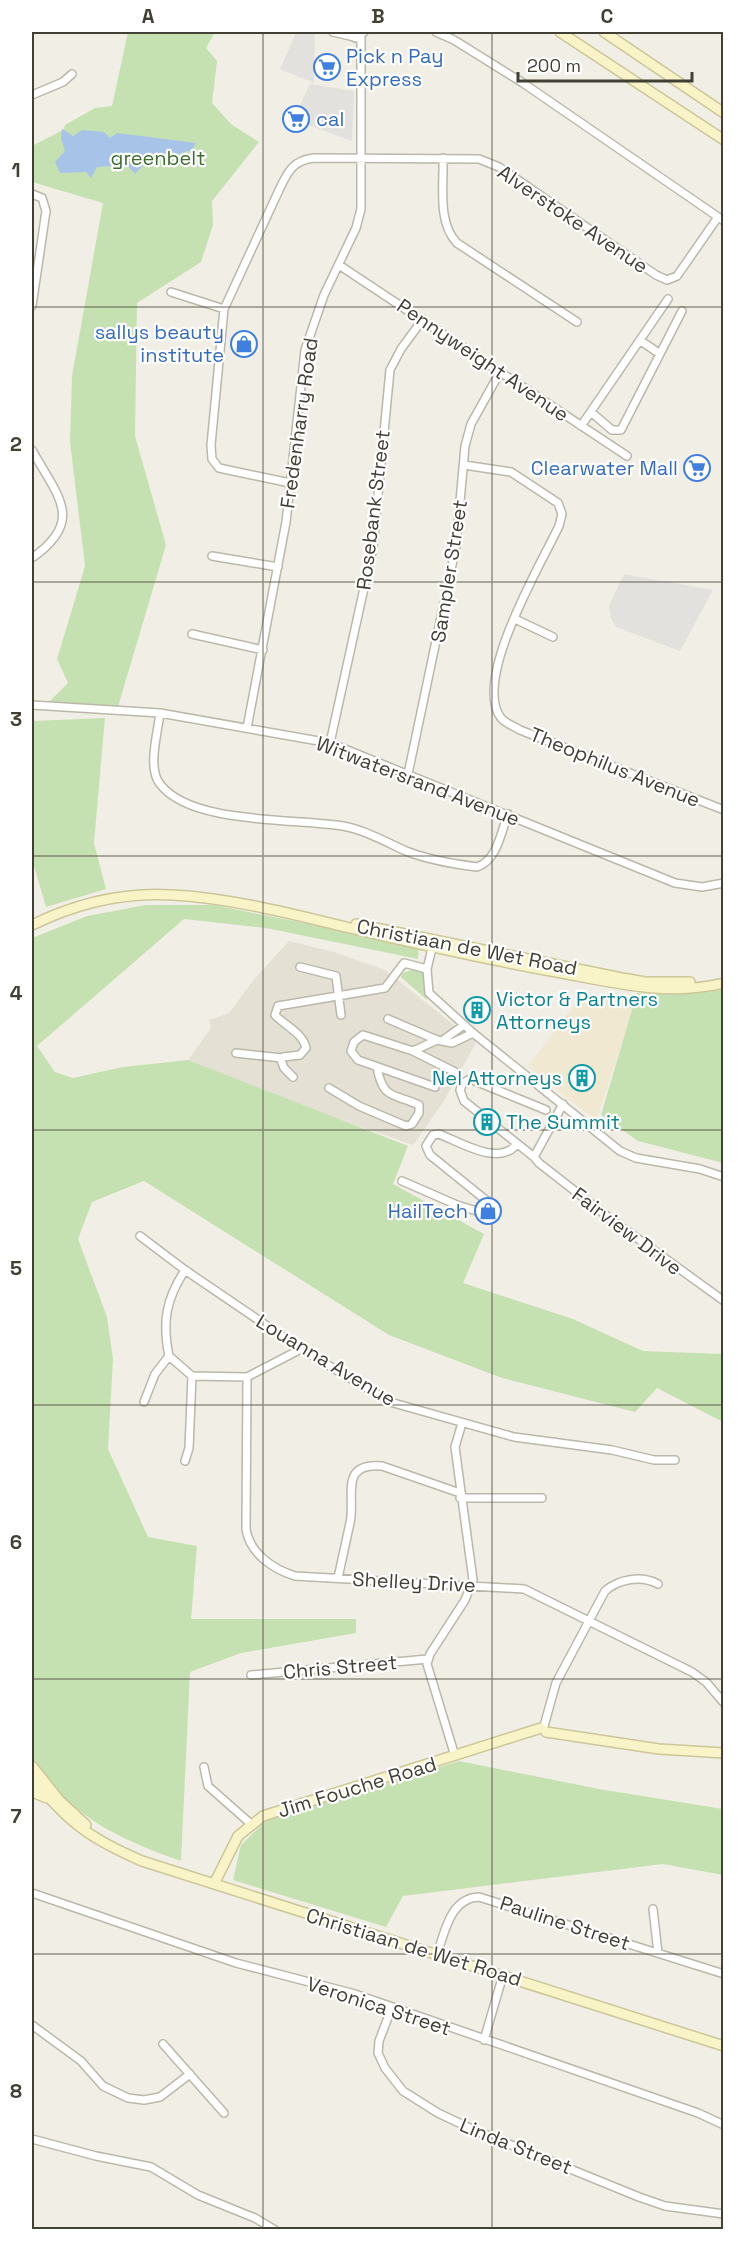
<svg xmlns="http://www.w3.org/2000/svg" width="755" height="2261" font-family="'Space Grotesk',sans-serif">
<rect width="100%" height="100%" fill="#f1efe5"/>
<path fill="#e4e1d4" d="M 289,941 L 334,952 L 385,970 L 455,1026 L 450,1031 L 477,1041 L 444,1101 L 413,1145 L 301,1106 L 188,1060 L 211,1028 L 209,1020 L 229,1013 L 255,978 Z"/>
<path fill="#f1e8d2" d="M 583,994 L 635,1003 L 596,1121 L 528,1066 Z"/>
<path fill="#c5e1b2" d="M 128,32 L 215,32 L 206,48 L 217,61 L 212,103 L 232,125 L 259,142 L 212,201 L 213,225 L 201,262 L 137,303 L 135,436 L 166,545 L 117,710 L 45,706 L 68,683 L 57,659 L 85,566 L 70,442 L 72,376 L 103,203 L 32,182 L 32,146 L 63,130 L 65,125 L 95,108 L 112,106 Z
M 105,718 L 94,843 L 106,889 L 46,907 L 32,859 L 32,721 Z
M 146,905 L 214,905 L 419,946 L 418,959 L 266,928 L 184,919 L 37,1046 L 55,1072 L 73,1078 L 123,1067 L 188,1060 L 408,1146 L 393,1184 L 484,1234 L 463,1283 L 573,1319 L 643,1351 L 723,1354 L 723,1422 L 657,1388 L 635,1412 L 502,1378 L 389,1335 L 144,1181 L 92,1202 L 78,1239 L 107,1317 L 113,1359 L 108,1449 L 148,1537 L 197,1546 L 191,1619 L 356,1619 L 356,1633 L 241,1653 L 190,1672 L 181,1861 C 118,1839 67,1815 32,1756 L 32,938 L 87,916 Z
M 414,969 L 424,972 L 427,1000 L 401,977 L 403,973 Z
M 723,990 L 723,1163 L 638,1141 L 601,1115 L 637,993 L 682,994 Z
M 459,1761 L 599,1789 L 723,1809 L 723,1875 L 663,1864 L 403,1896 L 386,1927 L 233,1880 L 241,1845 L 266,1821 Z"/>
<path fill="#e2e1dd" d="M 296,33 L 315,33 L 314,83 L 280,69 Z
M 310,84 L 354,91 L 352,141 L 303,123 L 302,112 L 298,109 Z
M 624,574 L 713,590 L 680,651 L 616,627 L 611,618 L 609,606 Z"/>
<path fill="#a7c4e8" d="M 62,129 L 73,136 L 82,130 L 104,132 L 110,138 L 117,133 L 196,143 L 192,150 L 145,163 L 135,174 L 127,165 L 97,167 L 91,178 L 86,172 L 60,173 L 55,162 L 65,151 L 61,139 Z"/>
<g fill="none" stroke-linecap="round" stroke-linejoin="round">
<defs>
<path id="street" d="M 333,32 L 350,36
M 348,32 L 350,36 L 356,38 L 364,32
M 436,32 L 454,40 L 523,83 L 724,221
M 32,95 L 63,82 L 72,74
M 443,158 C 444,185 437,222 457,243 L 577,322
M 32,194 L 42,198 L 46,211 L 32,306
M 339,265 L 627,456
M 171,292 L 224,309
M 641,341 L 660,354
M 591,412 L 612,430 L 621,430 L 682,311
M 581,426 L 668,299
M 32,450 C 57,496 86,520 32,558
M 464,465 L 511,472 L 558,503 L 562,514 L 559,526 C 541,564 472,680 501,718 C 506,724 514,726 520,730 L 724,810
M 290,483 L 219,468 L 212,459 L 211,445 L 224,309 L 280,188 C 288,171 294,160 314,158 L 479,159 L 499,167 L 656,275 L 667,280 L 677,276 L 718,217
M 212,556 L 278,567
M 515,619 L 553,637
M 192,634 L 263,650
M 32,705 L 160,713 L 330,743 L 675,883 L 702,887 L 724,883
M 160,713 C 158,732 147,768 160,784 C 191,825 296,818 343,826 C 365,830 386,842 406,851 C 428,860 454,864 477,867 C 497,861 501,832 508,814
M 247,728 L 286,522 L 305,350 L 324,295 L 356,228 L 361,209 L 361,37
M 330,743 L 373,547 L 390,370 L 401,349 L 423,319
M 408,774 L 456,546 L 465,446 L 471,424 L 500,372
M 433,944 L 427,969 L 429,993 L 473,1033 L 620,1151 L 636,1158 L 700,1169 L 724,1177
M 300,967 L 336,976 L 341,1015
M 388,1019 L 437,1040 L 452,1043 L 473,1033
M 443,1040 L 464,1025
M 413,1051 L 455,1072
M 236,1053 L 282,1058
M 293,1077 L 284,1068 L 281,1060 L 283,1057 L 300,1055 L 306,1048 C 303,1033 285,1026 275,1015 L 278,1006 L 385,988 L 404,963 L 427,969
M 435,1087 L 358,1060 L 351,1051 L 354,1042 L 363,1035 L 413,1051 L 437,1040
M 329,1088 L 359,1106 L 406,1126 L 412,1124 L 419,1113 L 419,1105 C 393,1093 383,1100 377,1067
M 563,1104 L 534,1157 L 539,1163 L 612,1220 L 724,1301
M 534,1157 L 464,1101 L 460,1090 L 463,1083 L 470,1079 L 546,1110
M 402,1181 L 457,1205 L 480,1212 L 486,1207 L 487,1201 L 430,1155 L 426,1146 L 433,1135 L 439,1134 C 460,1142 499,1167 517,1144
M 140,1236 L 185,1270 L 301,1349 L 390,1402 L 514,1437 L 612,1450 L 654,1460 L 675,1460
M 185,1270 C 166,1299 162,1322 169,1356 L 192,1376 L 247,1377 L 301,1349
M 247,1377 L 246,1529 C 250,1554 273,1569 295,1576 L 524,1589 L 692,1672 L 706,1682 L 724,1703
M 144,1402 L 155,1374 L 169,1356
M 185,1461 L 189,1448 L 192,1376
M 460,1498 L 542,1498
M 338,1578 C 342,1560 346,1542 350,1523 C 356,1498 338,1462 382,1466 L 460,1493
M 251,1675 L 428,1659
M 544,1726 L 556,1683 L 605,1591 C 619,1579 641,1575 658,1584
M 455,1756 L 427,1664 L 430,1654 L 465,1600 L 473,1580 L 455,1447 L 462,1423
M 204,1767 L 208,1786 L 251,1824
M 32,1893 L 236,1963 L 355,1994 L 698,2113 L 724,2125
M 653,1909 L 658,1953
M 437,1954 C 445,1932 450,1898 479,1897 L 724,1974
M 392,2007 L 379,2041 L 378,2053 L 385,2068 L 403,2091 L 438,2113 L 472,2129 L 639,2197 L 665,2206 L 724,2214
M 32,2025 L 81,2061 L 103,2086 L 128,2098 L 144,2100 L 160,2097 L 190,2074
M 484,2040 L 503,1975
M 163,2044 L 224,2113
M 32,2139 L 96,2156 L 151,2167 L 198,2195 L 255,2218 L 275,2230"/>
<path id="secondary" d="M 560,32 L 724,140
M 604,32 L 724,113
M 356,924 L 622,978 L 645,982 L 690,982
M 32,925 C 75,904 123,892 172,895 C 231,898 292,914 350,928 C 421,945 494,961 567,974 C 619,984 671,996 724,983
M 546,1732 L 659,1749 L 724,1753
M 32,1766 L 59,1800 L 86,1825
M 32,1778 C 69,1823 89,1838 142,1861 L 724,2046
M 32,1792 L 47,1798
M 214,1884 L 238,1836 L 263,1816 L 541,1728"/>
</defs>
<use href="#street" stroke="#bbb7a9" stroke-width="10"/>
<use href="#secondary" stroke="#ccc699" stroke-width="12"/>
<use href="#street" stroke="#fff" stroke-width="7"/>
<use href="#secondary" stroke="#f8f4c7" stroke-width="9"/>
</g>
<path fill="none" stroke="#423f35" stroke-width="1.5" stroke-opacity="0.55" d="M 263,32 L 263,2230M 492,32 L 492,2230M 32,307 L 724,307M 32,582 L 724,582M 32,856 L 724,856M 32,1130 L 724,1130M 32,1405 L 724,1405M 32,1679 L 724,1679M 32,1954 L 724,1954"/>
<defs>
<symbol id="supermarket-ring" viewBox="-11 -11 22 22"><circle r="9.5" fill="#fff" stroke="#3f7fe0" stroke-width="1.5"/><path d="M-6-5.5h2.5l.6 2H6L4.5 2H-2.5L-4.4-4H-6ZM-1.5 3.2a1.3 1.3 0 1 0 .1 0ZM3 3.2a1.3 1.3 0 1 0 .1 0Z" fill="#3f7fe0"/></symbol>
<symbol id="shop-ring" viewBox="-11 -11 22 22"><circle r="9.5" fill="#fff" stroke="#3f7fe0" stroke-width="1.5"/><path d="M-5-2.5h2.3a2.7 3.5 0 0 1 5.4 0H5L5.5 6h-11ZM-1.5-2.5h3a1.5 2.3 0 0 0-3 0Z" fill="#3f7fe0"/></symbol>
<symbol id="building-ring" viewBox="-11 -11 22 22"><circle r="9.5" fill="#fff" stroke="#0f9aa8" stroke-width="1.5"/><path d="M-4-6H4V6H1V3H-1V6H-4ZM-2.5-4.3h1.7v1.8h-1.7ZM.8-4.3h1.7v1.8H.8ZM-2.5-1h1.7V.8h-1.7ZM.8-1h1.7V.8H.8Z" fill="#0f9aa8"/></symbol>
</defs>
<g fill-rule="evenodd">
<use href="#supermarket-ring" x="312" y="52" width="30" height="30"/>
<use href="#supermarket-ring" x="281" y="104" width="30" height="30"/>
<use href="#shop-ring" x="229" y="329" width="30" height="30"/>
<use href="#supermarket-ring" x="682" y="453" width="30" height="30"/>
<use href="#building-ring" x="462" y="995" width="30" height="30"/>
<use href="#building-ring" x="567" y="1063" width="30" height="30"/>
<use href="#building-ring" x="472" y="1107" width="30" height="30"/>
<use href="#shop-ring" x="473" y="1196" width="30" height="30"/>
</g>
<g text-anchor="middle" dominant-baseline="central" stroke-width="4.5" stroke-linejoin="round" paint-order="stroke">
<g font-size="20" fill="#366cbe" stroke="#fff" text-anchor="end">
<text x="346" y="56" text-anchor="start">Pick n Pay<tspan x="346" dy="23">Express</tspan></text>
<text x="316" y="119" text-anchor="start">cal</text>
<text x="224" y="332">sallys beauty<tspan x="224" dy="23">institute</tspan></text>
<text x="678" y="468">Clearwater Mall</text>
<text x="468" y="1211">HailTech</text>
</g>
<g font-size="20" fill="#3e6d2f" stroke="#fff">
<text x="158" y="158">greenbelt</text>
</g>
<g font-size="20" fill="#423f35" stroke="#fff">
<text transform="translate(573 219) rotate(34)">Alverstoke Avenue</text>
<text transform="translate(483 360) rotate(34)">Pennyweight Avenue</text>
<text transform="translate(299 423) rotate(-82)">Fredenharry Road</text>
<text transform="translate(373 510) rotate(-83)">Rosebank Street</text>
<text transform="translate(449 571) rotate(-81)">Sampler Street</text>
<text transform="translate(615 767) rotate(22)">Theophilus Avenue</text>
<text transform="translate(418 781) rotate(21)">Witwatersrand Avenue</text>
<text transform="translate(467 947) rotate(11)">Christiaan de Wet Road</text>
<text transform="translate(627 1231) rotate(37)">Fairview Drive</text>
<text transform="translate(326 1360) rotate(31)">Louanna Avenue</text>
<text transform="translate(414 1582) rotate(3)">Shelley Drive</text>
<text transform="translate(340 1667) rotate(-5)">Chris Street</text>
<text transform="translate(357 1787) rotate(-17)">Jim Fouche Road</text>
<text transform="translate(565 1923) rotate(18)">Pauline Street</text>
<text transform="translate(414 1947) rotate(17)">Christiaan de Wet Road</text>
<text transform="translate(379 2006) rotate(18)">Veronica Street</text>
<text transform="translate(516 2146) rotate(22)">Linda Street</text>
</g>
<g font-size="20" fill="#0d838f" stroke="#fff" text-anchor="start">
<text x="496" y="999">Victor &amp; Partners<tspan x="496" dy="23">Attorneys</tspan></text>
<text x="562" y="1078" text-anchor="end">Nel Attorneys</text>
<text x="506" y="1122">The Summit</text>
</g>
</g>
<rect width="755" height="2261" fill="none" stroke="#ffffff" stroke-width="66"/>
<path d="M518 72v9h174v-9" fill="none" stroke="#423f35" stroke-width="3"/>
<text x="527" y="72" font-size="18" fill="#423f35" stroke="#ffffff" stroke-width="4.5" paint-order="stroke">200 m</text>
<rect x="33" y="33" width="689" height="2195" fill="none" stroke="#423f35" stroke-width="2"/>
<g font-size="20" text-anchor="middle" font-weight="bold" fill="#423f35">
<text x="148" y="23">A</text>
<text x="378" y="23">B</text>
<text x="607" y="23">C</text>
<text x="16" y="177">1</text>
<text x="16" y="451">2</text>
<text x="16" y="726">3</text>
<text x="16" y="1000">4</text>
<text x="16" y="1275">5</text>
<text x="16" y="1549">6</text>
<text x="16" y="1823">7</text>
<text x="16" y="2098">8</text>
</g>
</svg>
